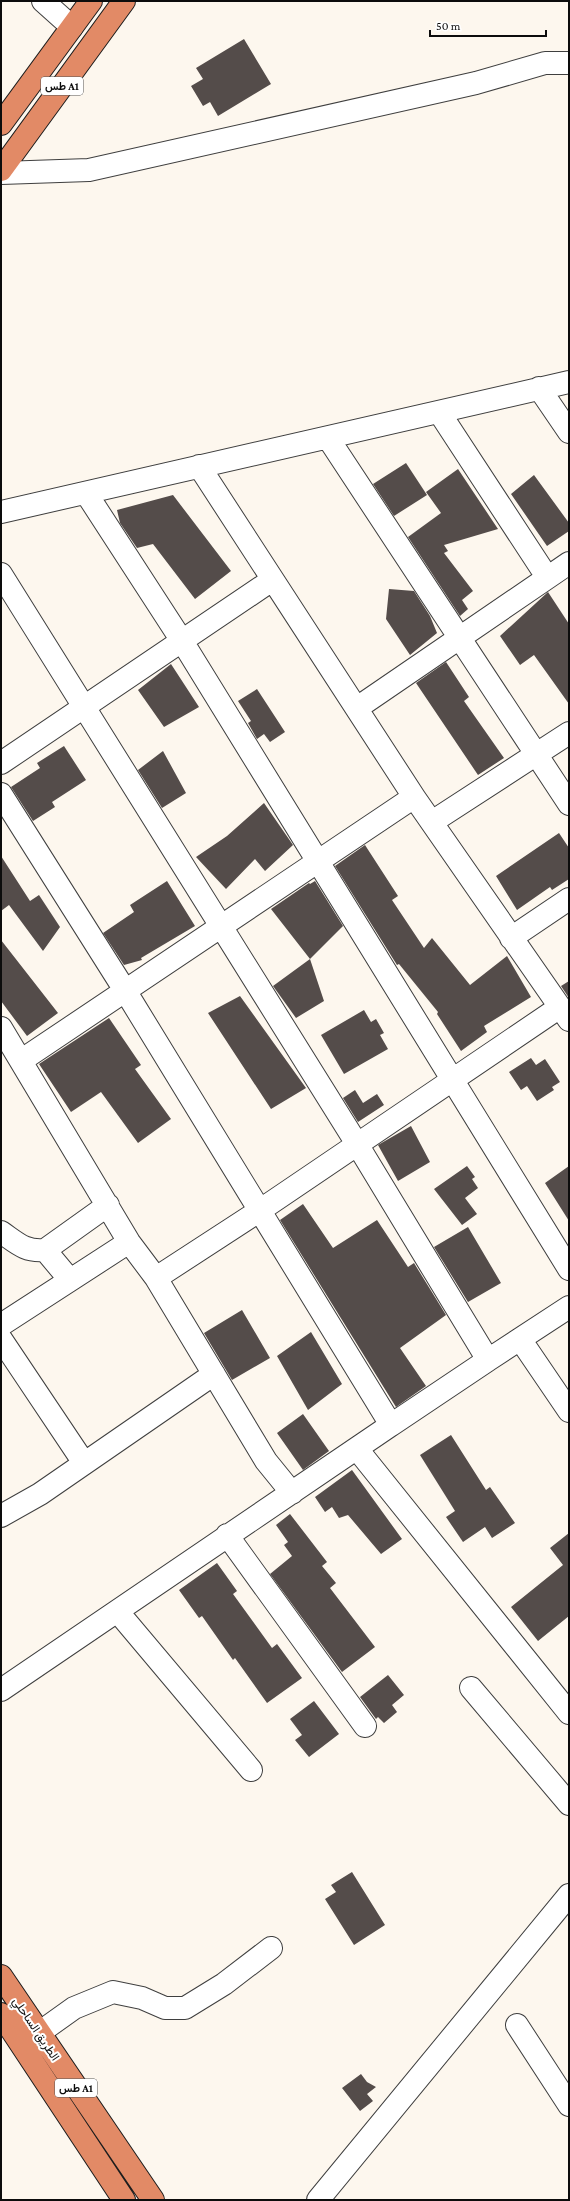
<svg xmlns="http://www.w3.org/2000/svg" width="570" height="2201" font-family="'Crimson Pro',Vazirmatn,serif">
<rect width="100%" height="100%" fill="#fdf7ee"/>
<path fill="#544c4a" d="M 244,39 L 271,84 L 218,116 L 210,102 L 203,106 L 191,86 L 203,79 L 196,68 Z
M 406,463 L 427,495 L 394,516 L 373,484 Z
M 458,469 L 498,529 L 444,545 L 448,551 L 444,553 L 473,591 L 462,600 L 468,609 L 460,616 L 408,537 L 441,513 L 426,492 Z
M 534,475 L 569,523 L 569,531 L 547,546 L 511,494 Z
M 173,495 L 231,571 L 195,599 L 153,544 L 137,548 L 120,523 L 117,510 Z
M 389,589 L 414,591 L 430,616 L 437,633 L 410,655 L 386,619 Z
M 548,592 L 569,624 L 569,704 L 534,655 L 520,665 L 500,636 Z
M 446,662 L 469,697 L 464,701 L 504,758 L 478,775 L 416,683 Z
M 171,664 L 199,707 L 164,727 L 138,690 Z
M 257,689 L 285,732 L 270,742 L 264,734 L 257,739 L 248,723 L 251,721 L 238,701 Z
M 64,746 L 86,780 L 52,802 L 55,807 L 33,821 L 11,787 L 40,768 L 37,763 Z
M 163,751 L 186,793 L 162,808 L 138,770 Z
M 264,803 L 293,845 L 265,871 L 255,859 L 226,889 L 196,857 L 227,836 Z
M 559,833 L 569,848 L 569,879 L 552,890 L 550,887 L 517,910 L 496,876 Z
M 365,845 L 398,896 L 392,900 L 424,948 L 432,938 L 470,985 L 507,956 L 531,997 L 484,1026 L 487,1032 L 461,1051 L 437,1014 L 438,1012 L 399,964 L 397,965 L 335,866 Z
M 1,856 L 30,901 L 39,895 L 60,927 L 43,951 L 9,905 L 1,911 Z
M 167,881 L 195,926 L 141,958 L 142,960 L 124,965 L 103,933 L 134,912 L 130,905 Z
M 315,881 L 343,926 L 310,959 L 271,909 L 309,883 L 310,884 Z
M 1,940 L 58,1013 L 27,1036 L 1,1001 Z
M 310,959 L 324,1001 L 296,1018 L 273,986 Z
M 569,981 L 569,998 L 561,986 Z
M 240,996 L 306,1088 L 271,1109 L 208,1013 Z
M 364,1010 L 371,1022 L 376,1019 L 384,1033 L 380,1035 L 388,1049 L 344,1074 L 321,1035 Z
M 109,1018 L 141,1065 L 135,1069 L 171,1119 L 138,1143 L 101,1092 L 71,1112 L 39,1064 Z
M 531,1058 L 536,1065 L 545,1059 L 560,1082 L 552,1087 L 554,1090 L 537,1101 L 527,1086 L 521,1090 L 509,1072 Z
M 355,1090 L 363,1103 L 377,1094 L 384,1105 L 358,1122 L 343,1098 Z
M 411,1126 L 430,1162 L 398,1181 L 378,1145 Z
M 467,1166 L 475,1177 L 472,1179 L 478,1188 L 465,1198 L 477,1214 L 462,1225 L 434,1189 Z
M 569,1166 L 569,1221 L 545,1183 Z
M 303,1204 L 333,1248 L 377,1220 L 408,1267 L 414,1263 L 446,1315 L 400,1348 L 426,1386 L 396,1407 L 280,1220 Z
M 468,1227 L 501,1283 L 468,1302 L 434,1247 Z
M 242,1310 L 270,1358 L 232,1380 L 204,1333 Z
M 311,1332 L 342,1384 L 308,1410 L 277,1356 Z
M 303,1414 L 329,1451 L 303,1470 L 277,1433 Z
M 451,1435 L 486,1490 L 490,1487 L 515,1523 L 492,1538 L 485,1527 L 463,1542 L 446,1517 L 455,1511 L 420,1455 Z
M 352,1470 L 402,1539 L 381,1554 L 348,1515 L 339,1518 L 332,1507 L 325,1512 L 315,1497 Z
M 290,1514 L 327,1562 L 322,1566 L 336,1583 L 330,1588 L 375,1647 L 342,1672 L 270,1574 L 292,1556 L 284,1545 L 288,1542 L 276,1525 Z
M 569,1533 L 569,1616 L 538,1641 L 511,1607 L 563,1565 L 550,1548 Z
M 217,1563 L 237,1591 L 233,1594 L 272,1648 L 277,1644 L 302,1678 L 267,1703 L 235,1658 L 233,1660 L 202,1616 L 199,1618 L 179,1590 Z
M 388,1675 L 404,1695 L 392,1705 L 397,1712 L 384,1723 L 378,1717 L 376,1719 L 360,1697 Z
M 314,1701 L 339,1734 L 309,1757 L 295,1740 L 302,1735 L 290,1719 Z
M 352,1872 L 385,1925 L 354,1945 L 325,1899 L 336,1892 L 331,1885 Z
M 361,2074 L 367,2082 L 376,2087 L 367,2094 L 373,2101 L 360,2111 L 342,2088 Z"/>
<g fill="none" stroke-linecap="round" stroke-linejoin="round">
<defs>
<path id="minor" d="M 43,1 L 72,27
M 1,173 L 89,170 L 476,83 L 545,63 L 569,63
M 539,388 L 569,432
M 439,412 L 547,577
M 328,438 L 569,804
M 199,466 L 414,797
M 86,493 L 182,641 L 569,1269
M 1,512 L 569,382
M 1,574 L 357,1144 L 488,1360 L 391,1425
M 357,708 L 569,563
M 1,763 L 272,580
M 1,794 L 126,992 L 391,1425 L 1,1690
M 432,822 L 569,733
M 511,938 L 569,899
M 1,1028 L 129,1242 L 156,1278 L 266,1461 L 292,1493
M 22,1060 L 414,797 L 569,1020
M 1,1232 C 17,1243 25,1252 45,1250 L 108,1205
M 45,1250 L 70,1280
M 156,1278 L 259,1211 L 560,1007
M 1,1325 L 129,1242
M 1,1339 L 84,1463
M 520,1339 L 569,1411
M 488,1360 L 569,1307
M 357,1449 L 569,1713
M 1,1516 L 40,1494 L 214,1374
M 227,1535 L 365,1726
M 118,1612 L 251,1770
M 471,1688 L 569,1804
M 517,2025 L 569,2105
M 39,2033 L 74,2008 L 113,1992 L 142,1998 L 165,2008 L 185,2008 L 224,1984 L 271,1948
M 318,2200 L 569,1895"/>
<path id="highway" d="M 1,124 L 91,1
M 1,170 L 124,1
M 1,1976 L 153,2200
M 1,2014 L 124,2200"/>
</defs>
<use href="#minor" stroke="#3f3f3f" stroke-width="24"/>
<use href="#highway" stroke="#1d1d1d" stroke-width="24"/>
<use href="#minor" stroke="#fff" stroke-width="22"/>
<use href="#highway" stroke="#e28a66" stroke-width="22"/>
</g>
<g text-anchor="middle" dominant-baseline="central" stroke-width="4" stroke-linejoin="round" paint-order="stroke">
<g fill="#fff" stroke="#555" stroke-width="1">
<rect x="41" y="77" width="42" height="18" rx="3"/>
<rect x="55" y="2079" width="42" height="18" rx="3"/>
</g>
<g font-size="11" font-weight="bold" fill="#0c0c0c">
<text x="62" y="86">طس A1</text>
<text x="76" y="2088">طس A1</text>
</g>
<g font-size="12" fill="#0c0c0c" stroke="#fff">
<text transform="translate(36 2029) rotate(56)">الطريق الساحلي</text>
</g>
</g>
<rect width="570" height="2201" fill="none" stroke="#0c0c0c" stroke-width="4"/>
<path d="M430 30v6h116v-6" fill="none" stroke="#0c0c0c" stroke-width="2"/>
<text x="436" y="30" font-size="12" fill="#0c0c0c" stroke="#ffffff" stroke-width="3" paint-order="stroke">50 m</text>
</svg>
